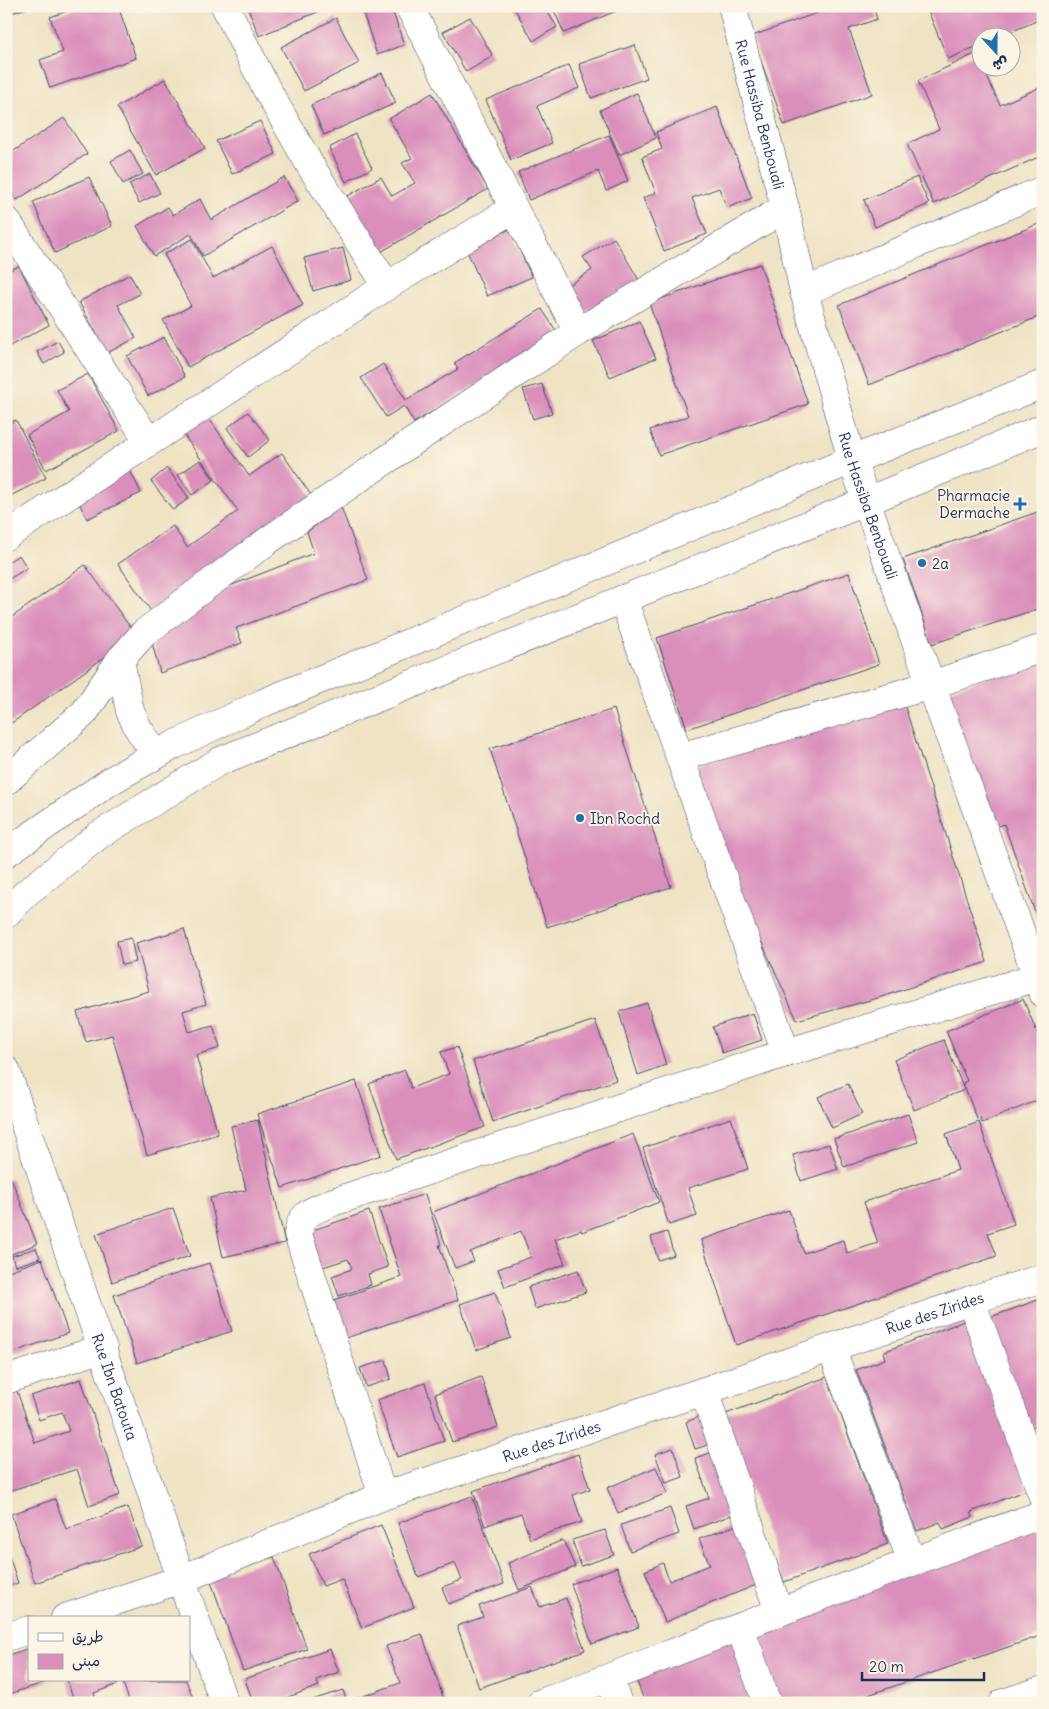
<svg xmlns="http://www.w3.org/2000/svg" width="1049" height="1709" font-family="Delius,'Playpen Sans Arabic',sans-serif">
<rect width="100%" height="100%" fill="#fcf5e5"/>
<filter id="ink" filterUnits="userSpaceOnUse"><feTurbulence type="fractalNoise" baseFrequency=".02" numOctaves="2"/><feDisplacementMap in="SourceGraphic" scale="10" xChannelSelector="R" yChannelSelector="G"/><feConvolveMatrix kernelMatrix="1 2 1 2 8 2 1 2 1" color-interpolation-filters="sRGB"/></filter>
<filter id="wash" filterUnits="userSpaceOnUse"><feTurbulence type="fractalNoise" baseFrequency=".0096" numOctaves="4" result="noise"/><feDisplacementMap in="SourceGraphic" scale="20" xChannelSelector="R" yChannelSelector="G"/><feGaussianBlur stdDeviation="1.12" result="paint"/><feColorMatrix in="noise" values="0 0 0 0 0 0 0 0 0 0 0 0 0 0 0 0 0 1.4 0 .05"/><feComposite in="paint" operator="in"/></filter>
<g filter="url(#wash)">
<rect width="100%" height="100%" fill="#efe3c4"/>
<g id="blocks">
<path fill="#da8fbb" d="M 6,6 L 29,6 L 29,7 L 6,15 Z
M 82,6 L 118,6 L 136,58 L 50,88 L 40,60 L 63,52 L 50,17 Z
M 247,6 L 318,6 L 320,11 L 259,36 Z
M 391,6 L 404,45 L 377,55 L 361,7 Z
M 513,6 L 544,6 L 557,27 L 533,41 Z
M 552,6 L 628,6 L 564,33 Z
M 833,6 L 873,6 L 877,19 L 849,29 L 872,94 L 784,125 L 752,36 L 834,7 Z
M 926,6 L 1041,6 L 1043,18 L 997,38 L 982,38 L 982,44 L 948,59 Z
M 470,17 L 493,56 L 466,72 L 443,32 Z
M 336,18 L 359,63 L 304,91 L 281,47 Z
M 635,45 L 647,78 L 591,98 L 579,64 Z
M 977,53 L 982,68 L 983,68 L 1000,105 L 1043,86 L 1043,155 L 934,204 L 907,144 L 939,129 L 918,81 Z
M 569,65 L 579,88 L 537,106 L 552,143 L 511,160 L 486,100 Z
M 382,73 L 396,103 L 324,135 L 311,105 Z
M 165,79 L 205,148 L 156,175 L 117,107 Z
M 432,93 L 488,189 L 379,253 L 346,197 L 381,177 L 392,196 L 415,183 L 402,163 L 412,158 L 389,119 Z
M 637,93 L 656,138 L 619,155 L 600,110 Z
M 717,107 L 752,198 L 727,208 L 719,188 L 692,198 L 707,234 L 664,251 L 643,198 L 656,193 L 642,157 L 662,149 L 656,132 Z
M 64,118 L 87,154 L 17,200 L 6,183 L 6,156 Z
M 260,121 L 276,154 L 232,174 L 216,141 Z
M 355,134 L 372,168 L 346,182 L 329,148 Z
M 609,135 L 628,181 L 606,191 L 598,171 L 529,200 L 518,172 Z
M 130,150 L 143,174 L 123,184 L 111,161 Z
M 150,174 L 160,193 L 139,203 L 129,184 Z
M 89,177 L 112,226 L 55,253 L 33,202 Z
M 284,177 L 298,201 L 203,256 L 191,234 L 154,256 L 137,226 L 168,207 L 173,215 L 200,199 L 211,220 Z
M 917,177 L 929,204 L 875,227 L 864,200 Z
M 1043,222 L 1043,315 L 869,385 L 839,305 Z
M 510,229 L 532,277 L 487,296 L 466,249 Z
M 614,238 L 639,280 L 583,313 L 567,286 L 592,270 L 583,257 Z
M 192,239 L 213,278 L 272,246 L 303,305 L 188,367 L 163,320 L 191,306 L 164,254 Z
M 343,248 L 351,280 L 313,291 L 304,258 Z
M 760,264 L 808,404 L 659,455 L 650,430 L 688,416 L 649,303 Z
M 19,266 L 49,325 L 6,348 L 6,272 Z
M 130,274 L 140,294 L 118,305 L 136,338 L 107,353 L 79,302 Z
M 542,309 L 558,334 L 414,423 L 404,406 L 386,417 L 361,378 L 383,364 L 406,400 L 458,369 L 454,363 Z
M 639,321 L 656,358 L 610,377 L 593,341 Z
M 164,337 L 185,377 L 148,396 L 127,356 Z
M 58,341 L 64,352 L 44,364 L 37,352 Z
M 88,374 L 119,431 L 46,470 L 27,435 L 69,412 L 57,390 Z
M 542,384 L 552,413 L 533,419 L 523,389 Z
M 248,412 L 270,440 L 248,457 L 227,428 Z
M 206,414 L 249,476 L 282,453 L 313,498 L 151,611 L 118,564 L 173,526 L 187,547 L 238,511 L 181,431 Z
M 16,420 L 46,478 L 6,498 L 6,425 Z
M 200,460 L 214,480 L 192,495 L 178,475 Z
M 128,466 L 141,493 L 87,519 L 74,493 Z
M 167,468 L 189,498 L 173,510 L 151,481 Z
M 341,507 L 368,580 L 236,628 L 242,643 L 160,673 L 150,635 L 222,589 L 314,553 L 307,532 Z
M 1043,510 L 1043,607 L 932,644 L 903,559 Z
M 19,555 L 27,568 L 6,581 L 6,563 Z
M 85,565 L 136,635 L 6,727 L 6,618 L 8,620 Z
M 849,573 L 879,664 L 687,729 L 657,638 Z
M 1043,656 L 1043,932 L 1042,932 L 1004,824 L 995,827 L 946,692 Z
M 903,701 L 987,962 L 878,998 L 797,1020 L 762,943 L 736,895 L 696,766 Z
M 614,709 L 671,887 L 547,927 L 490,749 Z
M 184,929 L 206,1004 L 183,1011 L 189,1032 L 213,1025 L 220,1048 L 196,1055 L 218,1134 L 147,1155 L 112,1035 L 86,1042 L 77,1012 L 149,991 L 136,943 Z
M 131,938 L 136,962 L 122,965 L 117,941 Z
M 1023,999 L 1043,1046 L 1043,1098 L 982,1123 L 980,1118 L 977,1119 L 963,1083 L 967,1081 L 946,1031 Z
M 647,1003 L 666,1065 L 638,1075 L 619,1012 Z
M 753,1013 L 762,1040 L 722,1053 L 713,1027 Z
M 595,1020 L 616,1080 L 493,1122 L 473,1061 Z
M 944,1040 L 964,1090 L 914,1110 L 894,1060 Z
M 457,1047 L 485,1127 L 396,1159 L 369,1084 L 405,1070 L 411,1088 L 449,1074 L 441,1052 Z
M 356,1081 L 381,1155 L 282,1188 L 257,1114 Z
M 848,1084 L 862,1114 L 832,1128 L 818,1097 Z
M 908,1114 L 918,1142 L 844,1167 L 834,1139 Z
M 731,1118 L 748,1169 L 688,1188 L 697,1216 L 669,1225 L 643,1148 Z
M 258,1120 L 285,1243 L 223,1257 L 210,1198 L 246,1190 L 231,1126 Z
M 979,1122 L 1014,1224 L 988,1233 L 997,1256 L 736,1345 L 701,1240 L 789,1210 L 804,1253 L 843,1240 L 847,1253 L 878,1243 L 864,1202 L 958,1170 L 946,1134 Z
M 633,1134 L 659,1202 L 582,1232 L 581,1230 L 555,1239 L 565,1264 L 505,1287 L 498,1269 L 531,1257 L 521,1231 L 470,1252 L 474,1261 L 455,1268 L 433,1212 Z
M 829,1144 L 838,1169 L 801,1181 L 793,1155 Z
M 11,1178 L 37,1244 L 6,1256 L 6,1180 Z
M 425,1194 L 441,1245 L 439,1245 L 458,1300 L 346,1338 L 334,1300 L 401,1277 L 379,1209 Z
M 173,1208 L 190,1256 L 112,1282 L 96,1234 Z
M 369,1211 L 388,1267 L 368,1274 L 371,1285 L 339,1296 L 332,1276 L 352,1269 L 348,1259 L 320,1268 L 307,1232 Z
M 667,1232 L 674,1255 L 658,1260 L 651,1237 Z
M 36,1248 L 40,1258 L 15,1266 L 12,1256 Z
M 42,1259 L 68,1333 L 6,1355 L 6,1272 Z
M 209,1263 L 232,1331 L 137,1363 L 114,1295 Z
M 578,1270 L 586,1292 L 535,1309 L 528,1287 Z
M 495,1292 L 511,1338 L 476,1350 L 460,1304 Z
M 1043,1298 L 1043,1423 L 1031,1427 L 991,1317 Z
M 964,1321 L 1027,1490 L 971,1512 L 973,1517 L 943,1529 L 940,1522 L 917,1531 L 856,1370 L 885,1359 L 883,1352 Z
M 386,1360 L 391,1379 L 366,1387 L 360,1368 Z
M 481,1377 L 498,1427 L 452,1442 L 435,1394 Z
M 827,1377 L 888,1544 L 784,1582 L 723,1415 Z
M 81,1379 L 120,1495 L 89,1506 L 77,1469 L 6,1492 L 6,1394 L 17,1391 L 35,1443 L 69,1431 L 62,1412 L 39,1420 L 31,1396 Z
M 425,1383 L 444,1441 L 397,1457 L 377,1400 Z
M 704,1415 L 714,1443 L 695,1449 L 686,1422 Z
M 673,1448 L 683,1477 L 666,1483 L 655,1454 Z
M 719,1450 L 740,1512 L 694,1529 L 686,1506 L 709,1498 L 695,1458 Z
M 578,1454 L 590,1489 L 573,1495 L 582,1522 L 530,1539 L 521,1513 L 485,1526 L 473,1491 Z
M 656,1467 L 667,1493 L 618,1513 L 607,1488 Z
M 472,1496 L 504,1584 L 448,1604 L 442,1587 L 462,1580 L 455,1563 L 418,1577 L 398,1523 Z
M 55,1499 L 66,1529 L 128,1507 L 142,1546 L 35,1583 L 11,1514 Z
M 670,1508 L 679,1534 L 630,1551 L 621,1525 Z
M 381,1525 L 414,1607 L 362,1628 L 342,1579 L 323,1586 L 309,1554 Z
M 737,1525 L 761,1583 L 665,1622 L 645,1571 L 663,1563 L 669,1581 L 710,1565 L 699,1539 Z
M 1043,1528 L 1043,1635 L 845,1703 L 772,1703 L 747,1631 Z
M 605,1530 L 614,1555 L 581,1566 L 572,1540 Z
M 563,1540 L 575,1567 L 519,1590 L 508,1563 Z
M 7,1550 L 18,1583 L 6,1587 L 6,1551 Z
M 274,1557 L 307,1649 L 243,1671 L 210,1579 Z
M 617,1567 L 639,1627 L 592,1644 L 571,1584 Z
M 532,1587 L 540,1607 L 566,1598 L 585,1650 L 479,1688 L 457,1626 L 483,1617 L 479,1606 Z
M 422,1634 L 445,1703 L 353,1703 L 352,1700 L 400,1683 L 386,1646 Z
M 736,1635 L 760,1703 L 645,1703 L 633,1671 Z
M 29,1648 L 29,1680 L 49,1681 L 6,1695 L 6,1656 Z
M 330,1649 L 339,1672 L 316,1680 L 319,1686 L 271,1703 L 253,1703 L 245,1679 Z
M 67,1680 L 116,1680 L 118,1684 L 94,1693 L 97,1703 L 75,1703 Z
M 122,1680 L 186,1680 L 195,1703 L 130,1703 Z
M 596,1685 L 603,1703 L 550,1703 Z
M 343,1690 L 347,1703 L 306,1703 L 306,1702 Z"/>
</g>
</g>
<g filter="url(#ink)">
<use href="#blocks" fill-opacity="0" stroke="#3b4a6d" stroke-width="1"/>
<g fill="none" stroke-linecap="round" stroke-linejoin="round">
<defs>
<g id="minor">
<path d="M 225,6 L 266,88 L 310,165 L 387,286"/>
<path d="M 409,6 L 578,332"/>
<path id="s1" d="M 732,6 L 785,208 L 804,292 L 852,460 L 931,685 L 1043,993"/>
<path d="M 6,220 L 149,442"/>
<path d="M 804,292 L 1043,190"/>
<path d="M 6,536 L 387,286 L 513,209"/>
<path d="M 623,599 L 786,1053"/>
<path d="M 120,660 L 130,711 L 138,728 L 156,755"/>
<path d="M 680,757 L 931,685 L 1043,648"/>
<path d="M 6,781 L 84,713 L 120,660 L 144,633 L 198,592 L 273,537 L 408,445 L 578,332 L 785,208"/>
<path id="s2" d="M 6,1070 L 224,1703"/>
<path d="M 971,1300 L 1043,1497"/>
<path d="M 831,1348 L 912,1562"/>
<path d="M 6,1380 L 103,1348"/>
<path d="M 704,1391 L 779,1612"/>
<path d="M 383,1496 L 298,1234 C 301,1211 314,1211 333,1202 L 786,1053 L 1037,977"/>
<path id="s3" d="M 65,1618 L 182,1579 L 383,1496 L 704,1391 L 971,1300 L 1043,1278"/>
<path d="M 740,1627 L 767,1703"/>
<path d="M 6,1637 L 29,1630"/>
<path d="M 609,1679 L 618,1703"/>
<path d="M 541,1703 C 608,1679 674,1652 740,1627 C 841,1589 941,1550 1043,1514"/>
<path d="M 1003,1703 L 1043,1690"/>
</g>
<path id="primary" d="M 6,853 L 112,780 L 174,745 L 263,703 L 852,460 L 1043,384
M 6,914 L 25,894 L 99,835 L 220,761 L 865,502 L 1043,428"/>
</defs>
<use href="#minor" stroke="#3b4a6d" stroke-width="29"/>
<use href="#primary" stroke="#3b4a6d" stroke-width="29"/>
<use href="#minor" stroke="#fff" stroke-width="28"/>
<use href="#primary" stroke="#fff" stroke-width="28"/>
</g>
</g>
<g fill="#1f6fb2" stroke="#fcf5e5" stroke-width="2">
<path d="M1017.5 496.5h5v5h5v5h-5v5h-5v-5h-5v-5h5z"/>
<circle cx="922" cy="563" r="5"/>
<circle cx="580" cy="818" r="5"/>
</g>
<g text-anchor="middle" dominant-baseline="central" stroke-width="4" stroke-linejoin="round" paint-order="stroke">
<g font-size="15" fill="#1b2f5e" stroke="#fcf5e5">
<text stroke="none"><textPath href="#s1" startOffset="112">Rue Hassiba Benbouali</textPath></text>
<text stroke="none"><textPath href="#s1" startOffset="518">Rue Hassiba Benbouali</textPath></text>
<text stroke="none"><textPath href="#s3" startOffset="922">Rue des Zirides</textPath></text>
<text stroke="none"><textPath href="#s2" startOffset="335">Rue Ibn Batouta</textPath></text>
<text stroke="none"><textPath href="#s3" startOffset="518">Rue des Zirides</textPath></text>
</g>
<g font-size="15" fill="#1b2f5e" stroke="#fcf5e5" text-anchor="start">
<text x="1010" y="495" text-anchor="end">Pharmacie<tspan x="1010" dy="17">Dermache</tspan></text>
<text x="932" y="563">2a</text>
<text x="590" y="818">Ibn Rochd</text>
</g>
</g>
<rect width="1049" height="1709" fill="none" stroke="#fcf5e5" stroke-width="25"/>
<rect x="28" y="1616" width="162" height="65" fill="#fcf5e5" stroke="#a2a6af"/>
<rect x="38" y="1633" width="25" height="8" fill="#ffffff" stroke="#a2a6af"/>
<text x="72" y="1642" font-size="15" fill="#1b2f5e">طريق</text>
<rect x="38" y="1654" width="25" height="15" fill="#da8fbb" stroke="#a2a6af"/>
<text x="72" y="1666" font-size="15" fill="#1b2f5e">مبنى</text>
<g transform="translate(996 52) rotate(159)"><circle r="24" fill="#fcf5e5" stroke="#a2a6af"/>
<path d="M0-4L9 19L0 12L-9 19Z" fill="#1f6fb2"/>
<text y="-8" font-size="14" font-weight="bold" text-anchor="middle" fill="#1b2f5e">ش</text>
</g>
<path d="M862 1672v8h122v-8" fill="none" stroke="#1b2f5e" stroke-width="2.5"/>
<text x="869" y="1672" font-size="15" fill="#1b2f5e" stroke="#fcf5e5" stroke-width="4" paint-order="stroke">20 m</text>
</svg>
